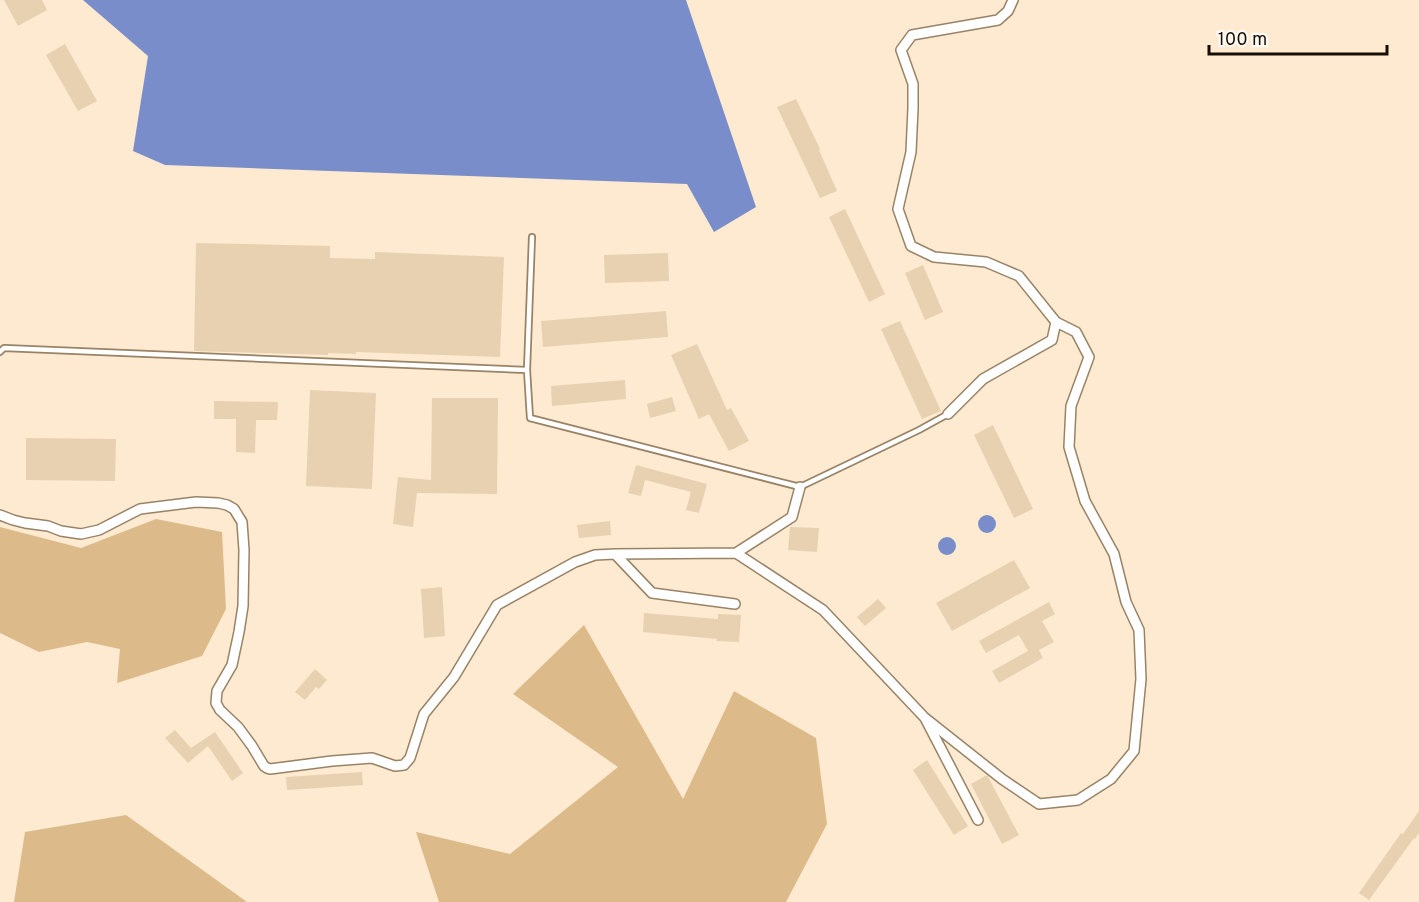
<svg xmlns="http://www.w3.org/2000/svg" width="1419" height="902" font-family="Overpass,sans-serif">
<rect width="100%" height="100%" fill="#fdead0"/>
<path fill="#ddba89" d="M 156,519 L 222,532 L 226,609 L 202,656 L 117,683 L 120,649 L 87,642 L 39,652 L 0,633 L 0,527 L 81,548 Z
M 584,625 L 683,799 L 734,691 L 816,738 L 827,824 L 786,902 L 439,902 L 416,832 L 510,854 L 618,767 L 513,694 Z
M 126,815 L 247,902 L 14,902 L 25,832 Z"/>
<path fill="#788dc9" d="M 83,0 L 686,0 L 756,207 L 714,232 L 687,184 L 165,165 L 133,151 L 148,56 Z
M978 524a9 9 0 1 1 18 0a9 9 0 1 1-18 0Z
M938 546a9 9 0 1 1 18 0a9 9 0 1 1-18 0Z"/>
<path fill="#e8d1b1" d="M 4,0 L 42,0 L 47,10 L 18,26 Z
M 65,44 L 97,101 L 78,111 L 46,55 Z
M 796,99 L 820,149 L 819,150 L 837,191 L 820,198 L 777,107 Z
M 845,209 L 885,294 L 869,302 L 829,217 Z
M 196,243 L 330,246 L 330,258 L 375,259 L 375,252 L 504,257 L 500,357 L 356,352 L 356,354 L 328,353 L 328,355 L 194,351 Z
M 668,253 L 669,281 L 605,283 L 604,255 Z
M 923,265 L 943,312 L 925,320 L 905,273 Z
M 666,311 L 668,337 L 543,347 L 541,321 Z
M 900,321 L 941,411 L 922,419 L 881,329 Z
M 697,344 L 727,410 L 731,408 L 749,441 L 729,451 L 709,414 L 699,419 L 671,355 Z
M 625,380 L 626,399 L 552,406 L 551,386 Z
M 310,390 L 376,393 L 372,489 L 306,486 Z
M 672,397 L 676,411 L 650,418 L 647,404 Z
M 432,398 L 498,398 L 497,494 L 417,493 L 413,527 L 393,524 L 398,477 L 431,480 Z
M 214,401 L 278,402 L 277,420 L 256,420 L 255,453 L 236,452 L 236,419 L 214,419 Z
M 993,425 L 1033,509 L 1014,518 L 974,435 Z
M 26,438 L 116,439 L 115,481 L 26,480 Z
M 636,465 L 707,484 L 699,513 L 686,510 L 691,492 L 645,480 L 641,496 L 628,493 Z
M 610,521 L 611,535 L 579,538 L 577,525 Z
M 790,527 L 819,528 L 817,552 L 788,550 Z
M 1014,560 L 1030,588 L 952,631 L 936,603 Z
M 442,587 L 445,636 L 424,638 L 421,589 Z
M 878,599 L 886,608 L 865,626 L 857,617 Z
M 1049,602 L 1055,614 L 1042,621 L 1054,642 L 1039,650 L 1043,658 L 999,683 L 992,671 L 1028,651 L 1019,635 L 986,653 L 979,641 Z
M 644,613 L 718,619 L 718,614 L 741,615 L 739,642 L 716,641 L 717,639 L 643,632 Z
M 315,669 L 327,680 L 319,689 L 316,687 L 305,700 L 295,692 Z
M 175,730 L 191,748 L 215,732 L 243,773 L 232,781 L 208,746 L 188,763 L 165,738 Z
M 927,760 L 968,826 L 954,835 L 913,770 Z
M 362,772 L 363,785 L 287,790 L 286,777 Z
M 987,775 L 1019,835 L 1002,844 L 971,784 Z
M 1419,811 L 1419,833 L 1415,839 L 1414,838 L 1369,900 L 1359,893 L 1401,833 L 1403,834 Z"/>
<g fill="none" stroke-linecap="round" stroke-linejoin="round">
<defs>
<path id="service" d="M 532,237 L 527,370 L 530,418 L 800,487 L 919,430 L 948,414
M 0,352 L 4,348 L 527,370"/>
<path id="minor" d="M 948,414 L 983,379 L 1052,340 L 1056,322 L 1019,276 L 986,262 L 934,257 L 911,246 L 898,209 L 911,152 L 913,108 L 913,84 L 901,50 L 912,35 L 998,20 L 1008,11 L 1013,0
M 0,515 L 13,520 L 25,523 L 48,526 L 61,531 L 81,534 L 99,530 L 140,509 L 196,502 L 218,503 L 227,505 L 234,509 L 242,522 L 244,550 L 243,606 L 239,632 L 232,665 L 217,691 L 216,703 L 220,710 L 238,727 L 252,746 L 264,766 L 267,768 L 270,769 L 332,761 L 372,758 L 395,766 L 404,765 L 410,758 L 424,714 L 454,677 L 497,605 L 575,562 L 595,555 L 615,554 L 736,553 L 792,517 L 800,487
M 736,553 L 823,610 L 925,718 L 978,820
M 615,554 L 652,593 L 735,604
M 925,718 L 1002,779 L 1039,804 L 1078,800 L 1111,779 L 1134,751 L 1141,679 L 1139,630 L 1126,602 L 1114,554 L 1085,501 L 1069,447 L 1071,406 L 1089,357 L 1076,332 L 1056,322"/>
</defs>
<use href="#service" stroke="#998366" stroke-width="8"/>
<use href="#minor" stroke="#998366" stroke-width="12"/>
<use href="#service" stroke="#fff" stroke-width="4.5"/>
<use href="#minor" stroke="#fff" stroke-width="9"/>
</g>
<path d="M1209 45v9h178v-9" fill="none" stroke="#160e04" stroke-width="3"/>
<text x="1218" y="45" font-size="18" fill="#160e04" stroke="#fef9f3" stroke-width="4.5" paint-order="stroke">100 m</text>
</svg>
